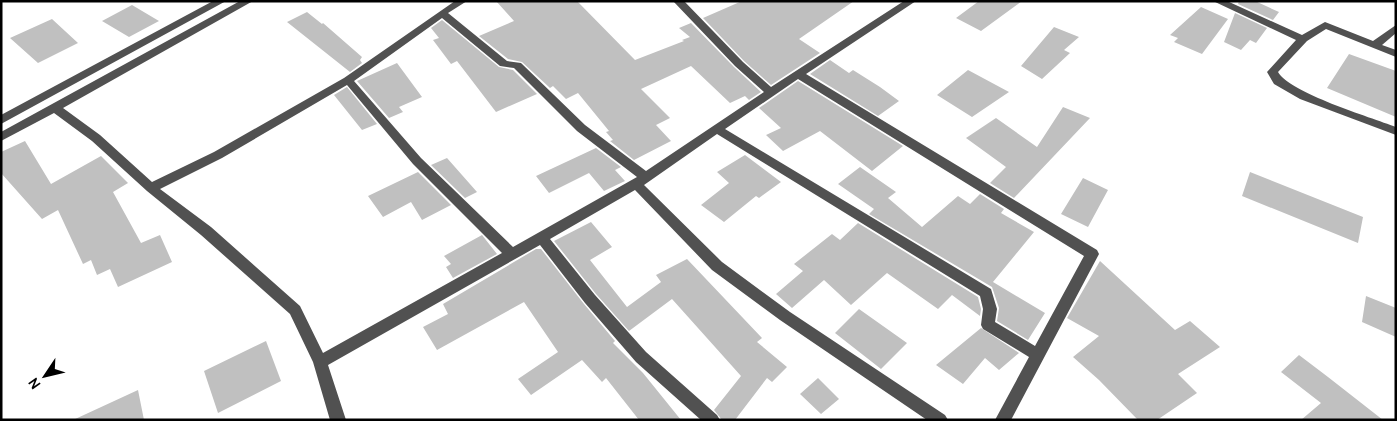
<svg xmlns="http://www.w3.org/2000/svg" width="1397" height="421" font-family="Cabin,sans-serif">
<rect width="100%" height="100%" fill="#fff"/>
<path fill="#c0c0c0" d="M 496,1 L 577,1 L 635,60 L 684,41 L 682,40 L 690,37 L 679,28 L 691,23 L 734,67 L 761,92 L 749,100 L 745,96 L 730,103 L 691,66 L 641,89 L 670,118 L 656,125 L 671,141 L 634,160 L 610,141 L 613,140 L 606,132 L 609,131 L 578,93 L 566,99 L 553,86 L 550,88 L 522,62 L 508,59 L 479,36 L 514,21 Z
M 742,1 L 854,1 L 799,39 L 820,53 L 771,85 L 744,61 L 703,18 Z
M 979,1 L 1022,1 L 981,31 L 956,18 Z
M 1239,1 L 1255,1 L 1279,12 L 1273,20 L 1238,4 Z
M 132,5 L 159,21 L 129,37 L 102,21 Z
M 1201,7 L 1228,19 L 1202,54 L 1174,42 L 1178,38 L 1170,35 Z
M 307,12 L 322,24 L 323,23 L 362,57 L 360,60 L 362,63 L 350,72 L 287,22 Z
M 1235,13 L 1267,28 L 1256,43 L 1250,40 L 1241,50 L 1224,42 Z
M 52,19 L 78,43 L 38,63 L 10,38 Z
M 442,20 L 499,67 L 513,70 L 537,94 L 496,112 L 457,61 L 451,64 L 433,40 L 439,38 L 431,28 Z
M 1054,27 L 1079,37 L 1064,50 L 1070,53 L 1042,79 L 1021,66 Z
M 1349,54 L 1396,71 L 1396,117 L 1327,88 Z
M 830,60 L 849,73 L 853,70 L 880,87 L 899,101 L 878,116 L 810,74 Z
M 397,63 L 422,97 L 399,107 L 403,112 L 389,118 L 357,81 Z
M 968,70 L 1009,92 L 972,117 L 937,95 Z
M 798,81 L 903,146 L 872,171 L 820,131 L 783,151 L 766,135 L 781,128 L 759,108 Z
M 347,87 L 377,124 L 362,130 L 334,95 Z
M 1063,107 L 1090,118 L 1014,198 L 990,183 L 1006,167 L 966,138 L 996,118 L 1037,147 Z
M 25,141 L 51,184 L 101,156 L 128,183 L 113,192 L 141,243 L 160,235 L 172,262 L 118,287 L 110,269 L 97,275 L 91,260 L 83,264 L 58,210 L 42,219 L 1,173 L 1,152 Z
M 596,148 L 621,167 L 615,170 L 625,181 L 604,191 L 589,173 L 549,193 L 536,176 Z
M 745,155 L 781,182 L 759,198 L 756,196 L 724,222 L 701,205 L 729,183 L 717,172 Z
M 447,158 L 477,192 L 465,198 L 431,165 Z
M 860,167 L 896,192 L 888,198 L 922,227 L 958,196 L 970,204 L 980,194 L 1004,209 L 1001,213 L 1034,232 L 993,282 L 1045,313 L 1028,340 L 997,321 L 999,308 L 992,287 L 869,214 L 874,209 L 838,184 Z
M 418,172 L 451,205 L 422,220 L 411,202 L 383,217 L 368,196 Z
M 1250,172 L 1363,217 L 1358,243 L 1242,196 Z
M 1083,178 L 1108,190 L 1088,227 L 1061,214 Z
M 591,222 L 612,247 L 590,260 L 627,307 L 661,282 L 656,275 L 687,259 L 762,338 L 757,342 L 787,367 L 772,382 L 767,378 L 735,420 L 722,420 L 714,410 L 741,376 L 672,299 L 629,331 L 596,294 L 554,241 Z
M 858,223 L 978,297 L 981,309 L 980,316 L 952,295 L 938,309 L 887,273 L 851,305 L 824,280 L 792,308 L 776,294 L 803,271 L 794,264 L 832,234 L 840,240 Z
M 482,235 L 497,254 L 453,278 L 446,267 L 451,264 L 444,256 Z
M 536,249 L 541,249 L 584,304 L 615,341 L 613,343 L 643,373 L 681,420 L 639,420 L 606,378 L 602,382 L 582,360 L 531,395 L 518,379 L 558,352 L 524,302 L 437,350 L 423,327 L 448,314 L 443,304 Z
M 1100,261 L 1175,330 L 1190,321 L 1220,347 L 1178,374 L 1197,393 L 1157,420 L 1138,420 L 1099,380 L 1073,357 L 1099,336 L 1067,318 Z
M 1366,296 L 1396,308 L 1396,337 L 1362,322 Z
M 859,309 L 907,343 L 881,369 L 835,333 Z
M 981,328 L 1019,353 L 999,370 L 985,358 L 963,384 L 936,365 Z
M 266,341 L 281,381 L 218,413 L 204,371 Z
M 1299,355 L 1328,377 L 1383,420 L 1301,420 L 1321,403 L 1281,372 Z
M 818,378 L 839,399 L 821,414 L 800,394 Z
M 138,390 L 144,420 L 73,420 Z"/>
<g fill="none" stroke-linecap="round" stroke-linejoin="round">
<path fill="#515151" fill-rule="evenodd" d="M 213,1 L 226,1 L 1,124 L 1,115 Z
M 240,1 L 253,1 L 63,108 L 100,135 L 152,182 L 214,152 L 344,78 L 455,1 L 467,1 L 448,13 L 507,61 L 521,63 L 585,125 L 646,171 L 764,92 L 735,66 L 673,1 L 684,1 L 743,62 L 771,87 L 904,1 L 916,1 L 806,74 L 1097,250 L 1099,254 L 1011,420 L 995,420 L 1029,357 L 983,329 L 981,325 L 983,309 L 980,296 L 717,134 L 644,185 L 722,262 L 790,312 L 945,415 L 948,420 L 927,420 L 780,320 L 712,270 L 635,190 L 550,239 L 595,295 L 646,352 L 717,415 L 720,420 L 701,420 L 636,362 L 585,303 L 540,245 L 328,365 L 346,420 L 330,420 L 313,362 L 290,314 L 201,235 L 147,191 L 92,141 L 54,113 L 1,141 L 1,132 ZM 442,18 L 500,66 L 514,68 L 577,131 L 637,177 L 513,247 L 421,158 L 354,81 ZM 798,79 L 1084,256 L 1035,346 L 995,322 L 997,309 L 991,289 L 725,129 ZM 347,85 L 413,164 L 502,253 L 323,353 L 300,306 L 211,227 L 160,189 L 222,158 Z
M 1213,1 L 1227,1 L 1302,35 L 1325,22 L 1373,41 L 1396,25 L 1396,33 L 1382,45 L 1396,50 L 1396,57 L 1326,29 L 1307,41 L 1278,72 C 1290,93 1370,117 1396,127 L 1396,135 L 1300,99 L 1274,84 L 1267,72 L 1296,40 Z"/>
</g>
<rect width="1397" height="421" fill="none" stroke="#000000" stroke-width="5"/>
<g transform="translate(45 376) rotate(235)" stroke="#ffffff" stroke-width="4" paint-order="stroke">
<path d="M0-4L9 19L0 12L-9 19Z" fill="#000000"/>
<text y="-8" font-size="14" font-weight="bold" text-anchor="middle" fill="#000000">N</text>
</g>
</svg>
